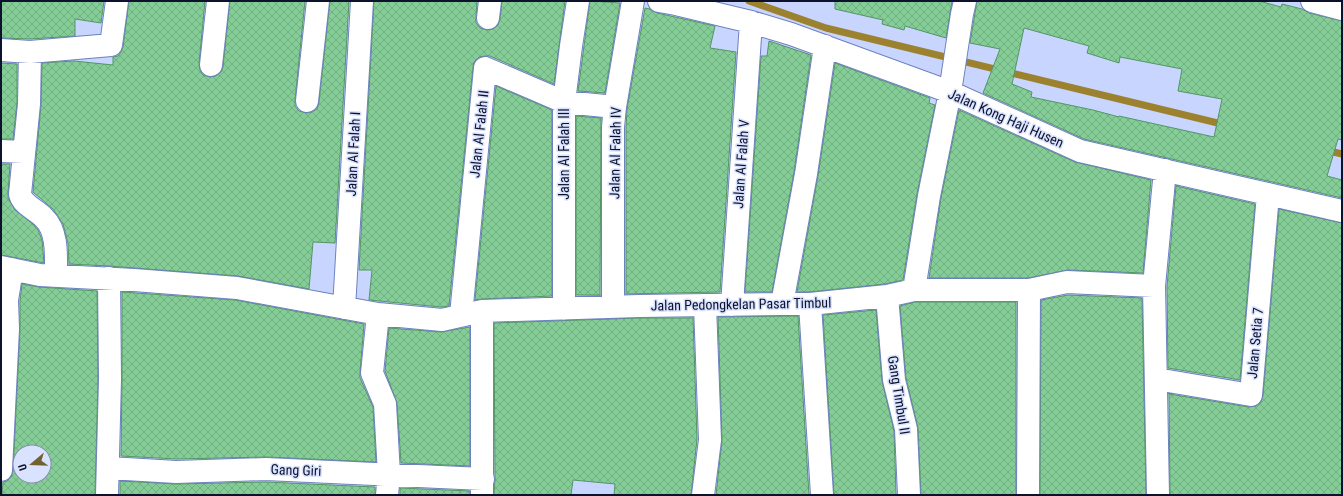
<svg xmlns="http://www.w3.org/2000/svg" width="1343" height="496" font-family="'Roboto Condensed',sans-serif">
<defs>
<pattern id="building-cross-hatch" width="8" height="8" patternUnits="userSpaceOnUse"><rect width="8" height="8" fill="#85cd97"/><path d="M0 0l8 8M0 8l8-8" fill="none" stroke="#72af82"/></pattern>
</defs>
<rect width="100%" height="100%" fill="#c7d5ff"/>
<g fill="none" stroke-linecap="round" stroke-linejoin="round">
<path stroke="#9c822f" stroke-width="7" d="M 749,1 L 826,28 L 1226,125
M 1325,150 L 1342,154"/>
</g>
<path fill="url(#building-cross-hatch)" stroke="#539665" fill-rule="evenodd" d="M 1,1 L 104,1 L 101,23 L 75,19 L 75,36 L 30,39 L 1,38 Z
M 129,1 L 205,1 L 199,64 L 200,70 L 203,75 L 210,77 L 216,76 L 221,72 L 223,67 L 230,1 L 305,1 L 295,100 L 295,106 L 299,111 L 306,113 L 312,112 L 317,109 L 319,102 L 330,1 L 349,1 L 335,243 L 313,242 L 309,289 L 238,276 L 109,266 L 69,264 L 68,243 L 63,224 L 53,209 L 33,192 L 41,105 L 42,63 L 74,61 L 113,65 L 113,57 L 118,56 L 121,52 L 123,47 Z
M 374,1 L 477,1 L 476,17 L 476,23 L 480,28 L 487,30 L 493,29 L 498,25 L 500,19 L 502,1 L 565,1 L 554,84 L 490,56 L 485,56 L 479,57 L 474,62 L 473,67 L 449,306 L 441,307 L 369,300 L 372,270 L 359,270 Z
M 590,1 L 620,3 L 605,93 L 578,91 Z
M 835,1 L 952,1 L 946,38 L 905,26 L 904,30 L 882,24 L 883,20 L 835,9 Z
M 977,1 L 1259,1 L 1281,7 L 1282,4 L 1302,9 L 1309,13 L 1342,21 L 1342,140 L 1338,139 L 1327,176 L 1342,180 L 1342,198 L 1084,139 L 983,93 L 1000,49 L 970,43 ZM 1024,28 L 1089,46 L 1087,53 L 1119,63 L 1120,57 L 1182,69 L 1178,91 L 1222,99 L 1214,137 L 1119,116 L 1119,117 L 1093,110 L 1031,97 L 1032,92 L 1012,84 Z
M 645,8 L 650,9 L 657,13 L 715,26 L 710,48 L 736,52 L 720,292 L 626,294 L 626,128 L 627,109 Z
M 769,41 L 811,55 L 794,172 L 772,292 L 745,292 L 761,56 L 767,56 Z
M 1,63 L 17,64 L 17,103 L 13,139 L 1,139 Z
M 835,63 L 930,98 L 929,103 L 935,105 L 917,194 L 903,280 L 885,284 L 809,292 L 797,292 L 818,176 Z
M 496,86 L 552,110 L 552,296 L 482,299 L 475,300 Z
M 959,110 L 1075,162 L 1151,180 L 1143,273 L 1068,270 L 1028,278 L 929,278 L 941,198 Z
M 576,116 L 601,118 L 600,295 L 576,295 Z
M 1,164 L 10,164 L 8,193 L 8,198 L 15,210 L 33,224 L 38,230 L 42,240 L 44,263 L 1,255 L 2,188 L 1,188 Z
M 1176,186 L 1255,204 L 1240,380 L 1168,368 L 1167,286 Z
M 1279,209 L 1342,223 L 1342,495 L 1170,495 L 1169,394 L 1249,407 L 1256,406 L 1261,402 L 1263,396 Z
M 22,284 L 39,287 L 97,291 L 98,379 L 95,495 L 2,495 L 3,482 L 7,481 L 11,477 L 13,471 L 20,330 L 20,301 ZM 20,452 L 44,452 L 44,476 L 20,476 Z
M 122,292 L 235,300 L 364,324 L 360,372 L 360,378 L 373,407 L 376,462 L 267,457 L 176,459 L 121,456 L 122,379 Z
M 1068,295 L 1142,298 L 1146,495 L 1040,495 L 1041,300 Z
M 915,302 L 1016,302 L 1016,495 L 921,495 L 918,428 L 906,378 L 900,306 Z
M 876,310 L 882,381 L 894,431 L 896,495 L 834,495 L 823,315 Z
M 798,316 L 809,495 L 716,495 L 722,440 L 718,317 Z
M 639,318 L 693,318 L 697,439 L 691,495 L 614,495 L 615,484 L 573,480 L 571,495 L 494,495 L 495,479 L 494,323 Z
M 470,327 L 470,466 L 401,463 L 397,403 L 385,371 L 389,328 L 441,332 Z
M 120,481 L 176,484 L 266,482 L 375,487 L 375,495 L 120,495 Z
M 400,488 L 470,491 L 470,495 L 400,495 Z"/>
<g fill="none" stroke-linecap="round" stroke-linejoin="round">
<defs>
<path id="street" d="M 659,1 L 676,4 L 751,22 L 791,34 L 950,92 L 1080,151 L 1342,211
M 1312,1 L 1342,9
M 488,18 L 490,1
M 1,50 L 30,52 L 111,45 L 117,1
M 30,52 L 29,104 L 20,194 C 23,206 36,209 44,218 C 58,231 56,257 56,275
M 211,65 L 218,1
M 307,101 L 318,1
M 1,151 L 24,152
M 1,267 L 40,275 L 134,280 L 237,288 L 378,314 L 442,320 L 482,311 L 639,306 L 782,304 L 810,304 L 887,296 L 914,290 L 929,196 L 950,92 L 962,14 L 965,1
M 914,290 L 1029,290 L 1067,282 L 1154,286
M 887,296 L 894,380 L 906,429 L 909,495
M 782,304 L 806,174 L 825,46
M 810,304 L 822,495
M 732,305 L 751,22
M 613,307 L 613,127 L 615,107 L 633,1
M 344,308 L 362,1
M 564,309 L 564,102 L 571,46 L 578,1
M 482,311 L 482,495
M 378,314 L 372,373 L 385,404 L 389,474 L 387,495
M 461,315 L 485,68 L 564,102 L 615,107
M 1156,379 L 1251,395 L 1268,194
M 109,468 L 176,472 L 266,469 L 483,479
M 1,470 L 8,329 L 7,300 L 12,269
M 107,495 L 110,379 L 109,278
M 703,495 L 710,440 L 705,305
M 1028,495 L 1029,290
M 1158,495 L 1154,286 L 1165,170"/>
</defs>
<use href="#street" stroke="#6e80c1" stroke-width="24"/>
<use href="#street" stroke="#fff" stroke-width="22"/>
</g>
<g text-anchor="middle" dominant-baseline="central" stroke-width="3" stroke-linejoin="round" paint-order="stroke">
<g font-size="14" fill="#0c122b" stroke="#d9e2ff">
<text transform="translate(1006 118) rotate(24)">Jalan Kong Haji Husen</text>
<text transform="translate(479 134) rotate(-84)">Jalan Al Falah II</text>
<text transform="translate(615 153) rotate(-89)">Jalan Al Falah IV</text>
<text transform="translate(353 154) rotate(-87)">Jalan Al Falah I</text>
<text transform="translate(564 154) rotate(-90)">Jalan Al Falah III</text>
<text transform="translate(741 164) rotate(-86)">Jalan Al Falah V</text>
<text transform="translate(741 304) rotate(-1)">Jalan Pedongkelan Pasar Timbul</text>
<text transform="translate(1255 343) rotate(-85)">Jalan Setia 7</text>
<text transform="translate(899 395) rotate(81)">Gang Timbul II</text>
<text transform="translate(296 470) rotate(2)">Gang Giri</text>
</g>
</g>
<rect width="1343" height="496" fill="none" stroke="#0c122b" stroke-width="4"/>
<g transform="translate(32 464) rotate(251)"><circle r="19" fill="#d9e2ff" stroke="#878faa"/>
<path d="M0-3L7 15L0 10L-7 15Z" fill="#726230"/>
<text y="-6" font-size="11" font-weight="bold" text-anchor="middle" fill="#0c122b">U</text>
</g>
</svg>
